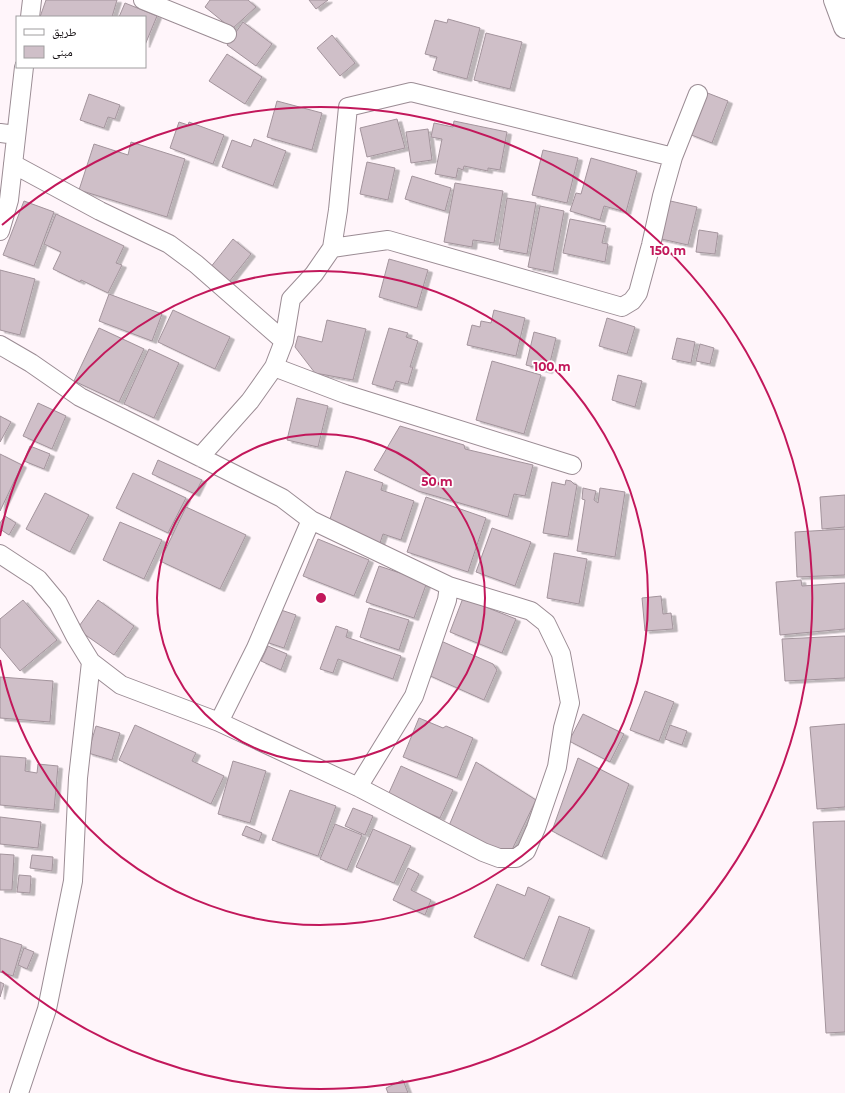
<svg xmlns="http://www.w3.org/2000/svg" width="845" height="1093" font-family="Montserrat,'Noto Naskh Arabic',sans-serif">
<defs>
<filter id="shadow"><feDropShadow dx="4.5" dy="2.5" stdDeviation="0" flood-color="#0004"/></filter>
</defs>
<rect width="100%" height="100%" fill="#fff5fa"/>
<path fill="#cfbfc8" stroke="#a3949c" filter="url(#shadow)" d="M 46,0 L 117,0 L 112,17 L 40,17 Z
M 210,0 L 248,0 L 256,7 L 232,29 L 205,7 Z
M 309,0 L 328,0 L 316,9 Z
M 125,3 L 157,16 L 145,45 L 145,17 L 119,17 Z
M 448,19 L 480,28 L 467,79 L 433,70 L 437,57 L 425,54 L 435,20 L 447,23 Z
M 243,22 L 272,44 L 256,66 L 227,45 Z
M 486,33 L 522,42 L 510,89 L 474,80 Z
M 332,35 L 355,63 L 340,76 L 317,48 Z
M 227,54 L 262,77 L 245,104 L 209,81 Z
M 705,92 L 728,101 L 712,143 L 689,134 Z
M 89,94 L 120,105 L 115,119 L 108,117 L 104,128 L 80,120 Z
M 277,101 L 322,113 L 312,150 L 267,137 Z
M 397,119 L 405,148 L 367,157 L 360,128 Z
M 454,121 L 507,132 L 500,170 L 488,168 L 488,171 L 464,166 L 463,170 L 458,168 L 456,178 L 435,174 L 442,139 L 431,137 L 434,123 L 453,127 Z
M 179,122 L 188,125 L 189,122 L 224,135 L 213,164 L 170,148 Z
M 428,129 L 432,160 L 411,163 L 406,132 Z
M 254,139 L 286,151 L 273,186 L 222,167 L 232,140 L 251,147 Z
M 131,142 L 185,159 L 167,217 L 79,190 L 94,144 L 128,155 Z
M 543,150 L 578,158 L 567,203 L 532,195 Z
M 591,158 L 637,171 L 626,212 L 604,206 L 600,220 L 570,211 L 576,193 L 581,194 Z
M 367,162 L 395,168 L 388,200 L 360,194 Z
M 412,176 L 451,188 L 445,211 L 405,199 Z
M 455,183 L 503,191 L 494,243 L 473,240 L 472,247 L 444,242 Z
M 507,198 L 536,203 L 527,254 L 499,249 Z
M 666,200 L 697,207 L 688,245 L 657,238 Z
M 24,201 L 54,212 L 34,266 L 3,255 Z
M 540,206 L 564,211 L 553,272 L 528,267 Z
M 56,214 L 124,246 L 116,263 L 122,265 L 108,293 L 81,280 L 80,282 L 53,269 L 61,252 L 44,244 Z
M 570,219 L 606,226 L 602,243 L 608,244 L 605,262 L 563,253 Z
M 699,230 L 718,233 L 715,254 L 696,252 Z
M 233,239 L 251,254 L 229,282 L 210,268 Z
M 389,259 L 428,270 L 417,308 L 379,297 Z
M 0,270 L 35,279 L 20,335 L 0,330 Z
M 109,294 L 162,314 L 152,341 L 99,321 Z
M 173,310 L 230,337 L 215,369 L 158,342 Z
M 494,310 L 525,318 L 516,356 L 467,345 L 472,325 L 480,327 L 481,321 L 491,323 Z
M 607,318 L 635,327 L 627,354 L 599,346 Z
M 327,320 L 366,329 L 353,380 L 315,373 L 295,347 L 298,336 L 322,342 Z
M 99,328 L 144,349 L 119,402 L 74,381 Z
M 389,328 L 408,333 L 406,337 L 418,341 L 410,367 L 413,367 L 408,384 L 396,381 L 393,390 L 372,384 Z
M 534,332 L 556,338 L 548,371 L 526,365 Z
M 677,338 L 695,342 L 691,363 L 672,359 Z
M 700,344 L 714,348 L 710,364 L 696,361 Z
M 149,349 L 179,363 L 154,418 L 124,404 Z
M 492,361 L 541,375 L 524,434 L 476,420 Z
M 618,375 L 642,381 L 635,407 L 612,400 Z
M 297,398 L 328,406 L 318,447 L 287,440 Z
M 38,403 L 66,416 L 52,449 L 23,436 Z
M 0,416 L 11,422 L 0,442 Z
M 400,426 L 464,445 L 465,449 L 533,465 L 525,496 L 514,494 L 508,517 L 418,491 L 374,470 Z
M 30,446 L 50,454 L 44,469 L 24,461 Z
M 0,454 L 22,465 L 0,511 Z
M 158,460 L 202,480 L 195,494 L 152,474 Z
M 346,471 L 383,483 L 381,490 L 414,501 L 401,540 L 383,534 L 380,543 L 328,525 Z
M 133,473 L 186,498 L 168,533 L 116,508 Z
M 566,480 L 571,481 L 574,484 L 577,485 L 568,537 L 543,533 L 552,482 L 565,485 Z
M 583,488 L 596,491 L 594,500 L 598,503 L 600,488 L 625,492 L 615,557 L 577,551 L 585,500 L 582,499 Z
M 45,493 L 89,515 L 70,552 L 26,529 Z
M 845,495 L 845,527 L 822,529 L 820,497 Z
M 426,497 L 486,518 L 468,572 L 407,552 Z
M 186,507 L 246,535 L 220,589 L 160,561 Z
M 5,516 L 16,523 L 9,535 L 0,529 L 0,523 Z
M 120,522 L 162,540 L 144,579 L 103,560 Z
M 492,528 L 531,542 L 515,586 L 476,572 Z
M 845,529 L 845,575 L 797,577 L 795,532 Z
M 318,539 L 369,560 L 354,596 L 303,576 Z
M 554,553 L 587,559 L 579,604 L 547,598 Z
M 379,566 L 427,582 L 414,618 L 366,602 Z
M 801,580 L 802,586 L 845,583 L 845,629 L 780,635 L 776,582 Z
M 661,596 L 663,614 L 671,613 L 673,629 L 645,631 L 642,598 Z
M 463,598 L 516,619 L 502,653 L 450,632 Z
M 23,600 L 57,640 L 20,671 L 0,647 L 0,619 Z
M 98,600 L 134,626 L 114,655 L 77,629 Z
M 369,608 L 409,620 L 399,650 L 360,637 Z
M 278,609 L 296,615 L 284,648 L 266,642 Z
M 336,626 L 348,630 L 346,637 L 401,656 L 393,679 L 338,659 L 333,673 L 320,669 Z
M 845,636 L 845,678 L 785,681 L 782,639 Z
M 441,641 L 493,664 L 497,670 L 484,700 L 426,674 Z
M 268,646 L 287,654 L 281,670 L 261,661 Z
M 0,677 L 53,681 L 50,722 L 0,718 Z
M 645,691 L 674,702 L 659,741 L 630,730 Z
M 583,714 L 624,734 L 610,762 L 569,741 Z
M 419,718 L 443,728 L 446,726 L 473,738 L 457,778 L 403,757 Z
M 845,724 L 845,807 L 817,809 L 810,727 Z
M 135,725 L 196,753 L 192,761 L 224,776 L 211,804 L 119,760 Z
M 670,725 L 687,731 L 682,745 L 665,739 Z
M 96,726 L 120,733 L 112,760 L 88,753 Z
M 0,756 L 26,758 L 25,771 L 37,773 L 38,764 L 58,766 L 54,810 L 0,805 Z
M 578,758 L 629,784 L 602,857 L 552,831 Z
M 233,761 L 266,771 L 250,823 L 218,814 Z
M 476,762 L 536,800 L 509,856 L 448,828 Z
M 401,766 L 453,790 L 440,818 L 388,795 Z
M 290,790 L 336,806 L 318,856 L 272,840 Z
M 353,808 L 373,816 L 365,835 L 345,826 Z
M 0,817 L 41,822 L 38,848 L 0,844 Z
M 845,821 L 845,1032 L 826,1033 L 813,822 Z
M 335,824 L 362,835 L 347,870 L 320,859 Z
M 246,826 L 262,833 L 259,841 L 242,835 Z
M 373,829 L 411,846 L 394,883 L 356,867 Z
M 0,854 L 14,855 L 12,890 L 0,890 Z
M 32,855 L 53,857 L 52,871 L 30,868 Z
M 408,868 L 419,874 L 411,890 L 431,900 L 425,915 L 393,900 Z
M 19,875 L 31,876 L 30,893 L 17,892 Z
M 497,884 L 525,896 L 528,887 L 550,897 L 524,959 L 474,937 Z
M 559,916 L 590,928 L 572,977 L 541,965 Z
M 0,938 L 22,945 L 13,976 L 0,972 Z
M 24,948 L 34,952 L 27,969 L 18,965 Z
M 0,982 L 4,984 L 0,997 Z
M 403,1080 L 408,1093 L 388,1093 L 386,1088 Z"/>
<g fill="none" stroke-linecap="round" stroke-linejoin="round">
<defs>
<path id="street" d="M 143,0 L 227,34
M 30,17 L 32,0
M 0,133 L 16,135
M 13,164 L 100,211 L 169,244 L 196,264 L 284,341
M 0,231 L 9,200 L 24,67
M 332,248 L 388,240 L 622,307 L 632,301 L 638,293 L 651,245 L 662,196 L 673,157 L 698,94
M 0,345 L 31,363 L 80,397 L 282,498 L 311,520 L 449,586 L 531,611 L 546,623 L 561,654 L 570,703 L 563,728 L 557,767 L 536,828 L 526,851 L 516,858 L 499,858 L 483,852 L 358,787 L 219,722 L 121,685 L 91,662 L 75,636 L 58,603 L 38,579 L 0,554
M 274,367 L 345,394 L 572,465
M 200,457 L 250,401 L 274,367 L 284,341 L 291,299 L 314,274 L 332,248 L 338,210 L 348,107 L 411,92 L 673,157
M 219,722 L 256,648 L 311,520
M 358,787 L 414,696 L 447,600 L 449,586
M 19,1093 L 47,1009 L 73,881 L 78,778 L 91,662"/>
<path id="secondary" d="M 835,0 L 845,27"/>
</defs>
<use href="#street" stroke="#9b8c94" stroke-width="20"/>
<use href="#secondary" stroke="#9b8c94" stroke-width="24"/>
<use href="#street" stroke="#fff" stroke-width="18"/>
<use href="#secondary" stroke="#fff" stroke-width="22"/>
</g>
<g fill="none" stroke="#c2185b" stroke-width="2">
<circle cx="321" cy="598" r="164"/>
<path d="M0 536A327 327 0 1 1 0 660"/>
<path d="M2 225A491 491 0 1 1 2 971"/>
</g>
<circle cx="321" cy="598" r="6" fill="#c2185b" stroke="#fff" stroke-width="2"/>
<g font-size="12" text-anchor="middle" font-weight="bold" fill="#c2185b" stroke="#fff" stroke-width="3.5" stroke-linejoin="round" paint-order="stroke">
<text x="668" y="255">150 m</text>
<text x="552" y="371">100 m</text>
<text x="437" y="486">50 m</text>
</g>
<rect x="16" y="16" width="130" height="52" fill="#ffffff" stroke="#a09e9f"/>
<rect x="24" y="29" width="20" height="6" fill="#ffffff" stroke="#a09e9f"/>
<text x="52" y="36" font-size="12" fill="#110c0f">طريق</text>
<rect x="24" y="46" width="20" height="12" fill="#cfbfc8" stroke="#a09e9f"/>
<text x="52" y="56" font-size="12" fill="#110c0f">مبنى</text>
</svg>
